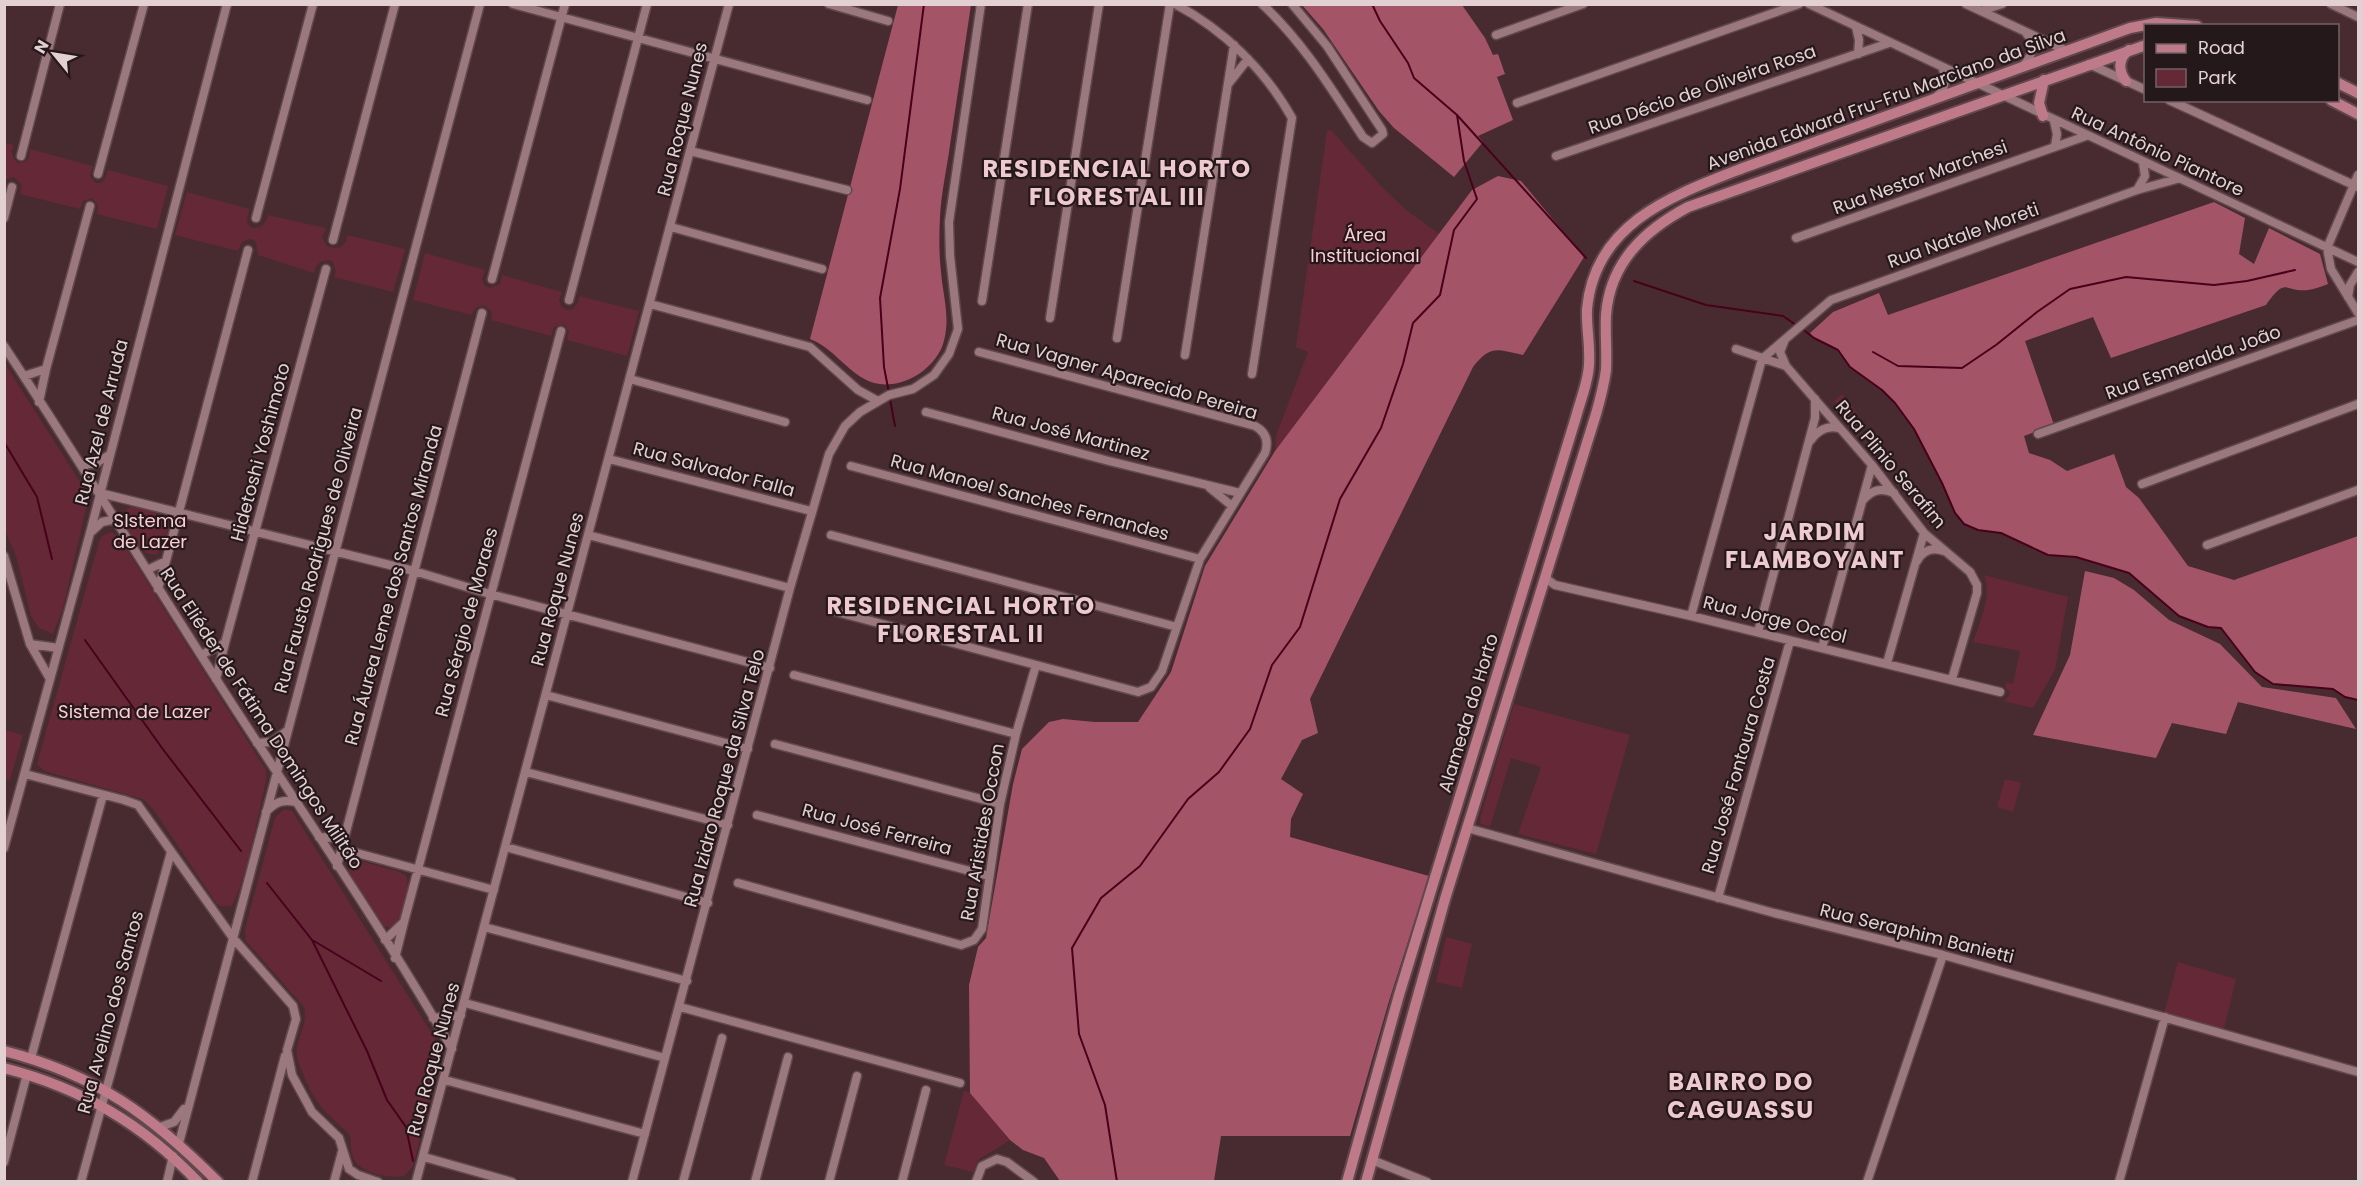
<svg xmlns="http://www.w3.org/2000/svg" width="2363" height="1186" font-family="Poppins,sans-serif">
<rect width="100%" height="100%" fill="#482b31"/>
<path fill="#642837" d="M 1331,130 L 1381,186 L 1406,210 L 1439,234 L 1275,451 L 1276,436 L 1308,352 L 1296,347 L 1327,131 Z
M 5,143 L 14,145 C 10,153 12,157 18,163 L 24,162 L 29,158 L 30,149 L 93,166 L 90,175 L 95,183 L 101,183 L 105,179 L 108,170 L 168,186 L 157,229 L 97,214 L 98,206 L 92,198 L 83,201 L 80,209 L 20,194 L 22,185 L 14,177 L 5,180 Z
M 187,192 L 249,209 L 247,223 L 252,228 C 263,228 265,224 268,215 L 326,228 L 322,237 L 327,246 L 334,248 L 341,247 L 346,242 L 347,235 L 405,249 L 393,292 L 334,277 L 336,271 L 332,261 C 322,259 316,263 314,273 L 258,255 L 256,242 L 252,239 C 243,239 241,243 238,251 L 175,235 Z
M 425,253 L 485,270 L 482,279 L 484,285 L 489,288 L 500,284 L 502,275 L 562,292 L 559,299 L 561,306 L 567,310 L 573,309 L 578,303 L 579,296 L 639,311 L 627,356 L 567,340 L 569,331 L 563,324 L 554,327 L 551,336 L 491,320 L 492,312 L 484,305 L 475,308 L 472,315 L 413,300 Z
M 5,364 L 87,493 L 88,500 L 63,608 L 53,634 L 39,628 L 31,616 L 17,559 L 5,530 Z
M 1842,394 L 1858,414 L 1850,421 L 1834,401 Z
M 135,506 L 154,512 L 167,521 C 170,534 165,544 157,554 C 140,558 122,528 124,514 L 128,508 Z
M 112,532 L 120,539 L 266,770 L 266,780 C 261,803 243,895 231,906 L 221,906 L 216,903 L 154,810 L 143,799 L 51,773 L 43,770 L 37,764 L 99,542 L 102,536 Z
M 1984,575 L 2068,597 L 2055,670 L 2033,708 L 2003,701 L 2007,698 L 2010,693 L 2005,687 L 2006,683 L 2013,684 L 2020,651 L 1973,642 C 1980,621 1992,597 1984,575 Z
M 1514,704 L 1630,735 L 1596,854 L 1518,834 L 1541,767 L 1511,758 L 1490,827 L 1481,824 L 1480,818 Z
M 5,730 L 23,735 L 10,780 L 5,779 Z
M 2005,779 L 2021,783 L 2013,812 L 1997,807 Z
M 284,809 L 292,811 L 442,1050 L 413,1166 L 404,1176 C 390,1179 358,1173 353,1157 C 349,1149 353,1142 349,1134 C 325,1111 314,1104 302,1071 C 299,1064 295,1056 297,1048 C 299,1035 308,1021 304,1007 L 246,941 L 245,929 L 275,818 Z
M 360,861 L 400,872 L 407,877 C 410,890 403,921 391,928 L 384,926 L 348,873 L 351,865 Z
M 1446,937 L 1472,944 L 1462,988 L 1436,982 Z
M 2178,962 L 2236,979 L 2224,1029 L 2164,1013 Z
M 964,1091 L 970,1093 L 1010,1140 L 978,1160 L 973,1172 L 944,1165 Z"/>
<path fill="#a35567" d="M 898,5 L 971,5 C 964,51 957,98 950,145 C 947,168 941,193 940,217 C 939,235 939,254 941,272 C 943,296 951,319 943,344 C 936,365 913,382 892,384 C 855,389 840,350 810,339 Z
M 1302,5 L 1462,5 L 1485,38 L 1493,55 L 1498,54 L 1505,74 L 1497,77 L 1513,120 L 1478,136 L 1483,142 L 1454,177 L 1394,128 L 1379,111 L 1323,29 Z
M 1498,176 L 1521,181 L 1584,257 L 1523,355 C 1498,350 1491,344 1473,367 L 1310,699 L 1318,733 L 1302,740 L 1281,779 L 1303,794 L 1291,819 L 1290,837 L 1429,876 L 1389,1001 L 1350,1136 L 1221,1136 L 1214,1181 L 1060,1181 L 1044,1158 L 1023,1150 L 1010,1140 L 970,1093 L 969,985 L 978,947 L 986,938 L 987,932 L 1013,784 L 1022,749 L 1049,722 L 1063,719 L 1095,722 L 1138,722 L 1171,672 L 1205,566 L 1275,451 L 1472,190 Z
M 2214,202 L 2245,218 L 2239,254 L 2254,264 L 2269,228 L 2320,254 L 2328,284 C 2322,286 2315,289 2308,290 C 2283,292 2287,276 2266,305 L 2111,358 L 2093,317 L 2025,341 L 2054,425 L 2024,436 L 2029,453 L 2050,460 L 2067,471 L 2114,454 L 2126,487 L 2139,498 L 2188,566 L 2234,580 L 2358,536 L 2358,700 L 2345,697 L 2332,689 L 2273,684 L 2255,672 L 2221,628 L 2208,627 L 2179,616 L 2129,573 L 2076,557 L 2048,555 L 2001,533 L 1978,530 L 1964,524 L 1955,513 L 1942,483 L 1914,429 L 1895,403 L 1882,390 L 1850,367 L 1837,350 L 1814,338 L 1810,333 L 1833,312 L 1879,293 L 1888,315 Z
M 2085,571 L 2114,578 L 2134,590 L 2169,620 L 2220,644 L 2262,687 L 2336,698 L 2356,729 L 2238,702 L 2226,734 L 2172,723 L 2156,758 L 2033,735 L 2070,655 Z"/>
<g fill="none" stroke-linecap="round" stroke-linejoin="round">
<path stroke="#48001b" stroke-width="2" d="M 1372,4 L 1380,21 L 1408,63 L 1414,78 L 1457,115 L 1586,258
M 1634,281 L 1706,305 L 1783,316 L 1796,325
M 1801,328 L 1814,338 L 1838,350 L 1850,367 L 1882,390 L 1895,403 L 1914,429 L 1942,483 L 1955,513 L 1964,524 L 1978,530 L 2001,533 L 2048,555 L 2076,557 L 2129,573 L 2179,616 L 2208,627 L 2221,628 L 2255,672 L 2273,684 L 2333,689 L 2345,697 L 2358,700
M 1873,352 L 1898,366 L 1962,368 L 1996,345 L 2037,312 L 2070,289 L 2126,277 L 2214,285 L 2247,281 L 2295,270
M 889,393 L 884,367 L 880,298 L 900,189 L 924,4
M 890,399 L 895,426
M 4,442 L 37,497 L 52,559
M 85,640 L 162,748 L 241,851
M 267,883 L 312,940 L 367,1051 L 387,1100 L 406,1127 L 413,1161
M 314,941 L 381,981
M 1117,1182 L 1105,1105 L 1079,1034 L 1072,948 L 1101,898 L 1140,866 L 1188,799 L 1219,772 L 1250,729 L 1272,665 L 1300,627 L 1340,499 L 1381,428 L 1403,364 L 1413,323 L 1440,295 L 1454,230 L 1477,199 L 1464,161 L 1457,115"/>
<defs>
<path id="minor" d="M 513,4 L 867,100
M 829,4 L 888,21
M 1175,4 C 1224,30 1265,70 1292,118 L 1252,374
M 1262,4 C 1304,43 1332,90 1363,137 L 1372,143 L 1383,134 L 1382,130 L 1327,46 L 1292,4
M 1809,4 L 2358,262
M 1966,4 L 2067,51
M 2331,4 L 2358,17
M 1981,11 L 2002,4
M 1856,27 L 1859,40 L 1858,54
M 1496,35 L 1583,4
M 2089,64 L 2146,90
M 2023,66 C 2032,56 2037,45 2026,33
M 1229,83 L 1248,59
M 1935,98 C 1945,89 1947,81 1943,69
M 2169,100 L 2358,187
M 1517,103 L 1799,4
M 2054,121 L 2057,134 L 2055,146
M 690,151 L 847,190
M 21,156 L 60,4
M 1556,156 L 1889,43
M 98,174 L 144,4
M 2358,175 L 2327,248 L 2331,269 L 2358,313
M 2137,190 L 2145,176 L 2143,163
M 4,218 L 12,187
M 256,218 L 313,4
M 671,227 L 822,269
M 1796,238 L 2086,136
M 333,240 L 395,4
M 492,279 L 565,4
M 2348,297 L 2350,285 L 2358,272
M 569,300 L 647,4
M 982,301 L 1028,4
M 650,304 L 810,347 L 858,390 L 878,401
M 1050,318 L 1099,4
M 1117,338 L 1170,4
M 1784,342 L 1780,352 L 1786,366 L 1872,465 L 1924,533 L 1970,572 L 1977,585 L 1977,593 L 1952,679
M 4,346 C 84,467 159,591 238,713 C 310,824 386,934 452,1049
M 1736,349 L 1786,366
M 1185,355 L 1234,45
M 46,369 L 90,206
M 24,376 L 46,369 L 39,402
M 630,379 L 785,422
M 926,412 L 1109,461 L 1240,493
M 2038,434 L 2358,320
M 1810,441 C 1817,431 1827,425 1839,428
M 609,459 L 811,511
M 80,464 L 95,464 L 109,455
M 851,466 L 1200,559
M 2142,484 L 2358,404
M 1210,488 L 1232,506
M 100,493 L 414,571 L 490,594 L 770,668
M 1863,500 C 1872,490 1881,487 1894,493
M 90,533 L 102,522 L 116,519
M 588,535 L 790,588
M 831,535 L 1177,627
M 2207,545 L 2358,490
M 4,556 L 30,644
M 166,561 L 248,250
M 1917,561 C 1923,550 1933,547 1944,551
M 147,570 L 166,561 L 158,589
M 1546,575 L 1548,580 L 1555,585 L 1691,616 L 2000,692
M 837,612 L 1138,692 L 1151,687 L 1162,671 L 1200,559 L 1265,453 C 1269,441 1266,432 1255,426 L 979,352
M 1691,616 L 1762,359 L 1831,300 L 2137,190 L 2177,179
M 1758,632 L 1815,418 L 1815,399
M 225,643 L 326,269
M 1822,648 L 1872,465
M 201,655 L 225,643 L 216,679
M 1887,663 L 1924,533
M 794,675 L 1016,734
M 50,679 L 30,644 L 58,648
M 546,695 L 748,749
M 257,743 L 272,742 L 287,731
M 775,744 L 1000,804
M 526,772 L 728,825
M 25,774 L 124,800 L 138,805 L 233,938 L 293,1006 L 296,1019 L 287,1050 L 292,1075 L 312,1112 L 339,1138 L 349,1169 L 358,1175 L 378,1182
M 266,812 C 275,802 283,799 296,802
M 757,815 L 989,876
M 1467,828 L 1774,913 L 1943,955 L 2358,1072
M 319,837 L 340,838 L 345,836
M 506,847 L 708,903
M 4,848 L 90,533 L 227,4
M 342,849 L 494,890
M 337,866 L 482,313
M 738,883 L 961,945 L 974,940 L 982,929 L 1000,804 L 1016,734 L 1036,665
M 1718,898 L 1790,641
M 404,922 L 561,331
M 484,927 L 687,981
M 385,940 L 404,922 L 395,958
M 465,1003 L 665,1058
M 680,1007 L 960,1083
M 433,1018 L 461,1015
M 31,1058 L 103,795
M 445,1080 L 645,1134
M 160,1127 L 174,1122 L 184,1109
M 179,1143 L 480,4
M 424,1157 L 512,1182
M 1372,1160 L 1427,1182
M 4,1162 L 27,1074
M 81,1182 L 171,852
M 167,1182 L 173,1156
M 252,1182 L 285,1056
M 334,1182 L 342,1152
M 416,1182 L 729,4
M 632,1182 L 790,588 L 829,454 L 845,426 L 860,412 L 889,395 L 913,389 L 934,375 L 949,354 L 958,329 L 950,256 L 949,222 L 981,4
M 683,1182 L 722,1038
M 755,1182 L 788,1057
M 829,1182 L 857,1076
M 902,1182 L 926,1090
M 976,1182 L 982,1166 L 997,1159 L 1007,1162 L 1034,1182
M 1867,1182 L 1943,955
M 2119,1182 L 2165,1017"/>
<path id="major" d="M 2126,81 C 2118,71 2118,58 2129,50
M 2338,83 L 2358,93
M 2331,100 L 2358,114
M 2043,116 L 2039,103 L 2044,80
M 4,1051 C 97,1075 151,1115 218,1182
M 4,1068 C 81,1088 143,1124 198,1182
M 1347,1182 L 1399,995 L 1576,417 C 1580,402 1586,387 1588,373 C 1592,352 1586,330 1587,309 C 1595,222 1674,195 1743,168 L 2130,28 L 2156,23 L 2197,26
M 1366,1182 L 1445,899 L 1596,414 C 1600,400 1604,385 1606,370 C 1607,351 1605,333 1606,315 C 1610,262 1645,230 1688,207 L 2146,45"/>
</defs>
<use href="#minor" stroke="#60484d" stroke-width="11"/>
<use href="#major" stroke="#60484d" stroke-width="14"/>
<use href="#minor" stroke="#9a787e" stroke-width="8"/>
<use href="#major" stroke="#bf7a89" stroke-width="10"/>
</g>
<g text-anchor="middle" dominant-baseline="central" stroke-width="4.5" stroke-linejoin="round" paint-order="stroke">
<g font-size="18" fill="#e3d0d3" stroke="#25181b">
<text transform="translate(1702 89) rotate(-19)">Rua Décio de Oliveira Rosa</text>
<text transform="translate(1886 99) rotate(-20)">Avenida Edward Fru-Fru Marciano da Silva</text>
<text transform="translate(682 119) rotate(-76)">Rua Roque Nunes</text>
<text transform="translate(2158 151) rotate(25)">Rua Antônio Piantore</text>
<text transform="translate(1920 177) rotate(-20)">Rua Nestor Marchesi</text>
<text transform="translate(1963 235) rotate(-20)">Rua Natale Moreti</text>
<text transform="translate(2193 362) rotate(-20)">Rua Esmeralda João</text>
<text transform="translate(1127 376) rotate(16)">Rua Vagner Aparecido Pereira</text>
<text transform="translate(101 422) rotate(-76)">Rua Azel de Arruda</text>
<text transform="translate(1071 433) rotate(15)">Rua José Martinez</text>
<text transform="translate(260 452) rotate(-75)">Hidetoshi Yoshimoto</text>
<text transform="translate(1891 464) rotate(50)">Rua Plinio Serafim</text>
<text transform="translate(714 469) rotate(15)">Rua Salvador Falla</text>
<text transform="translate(1030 497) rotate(15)">Rua Manoel Sanches Fernandes</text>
<text transform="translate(318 550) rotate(-75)">Rua Fausto Rodrigues de Oliveira</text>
<text transform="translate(393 585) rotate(-75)">Rua Áurea Leme dos Santos Miranda</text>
<text transform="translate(557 589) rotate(-75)">Rua Roque Nunes</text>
<text transform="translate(1775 619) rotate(14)">Rua Jorge Occol</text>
<text transform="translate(466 622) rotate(-75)">Rua Sérgio de Moraes</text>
<text transform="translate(1468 713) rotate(-73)">Alameda do Horto</text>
<text transform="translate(262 718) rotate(57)">Rua Eliéder de Fátima Domingos Militão</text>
<text transform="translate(1738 765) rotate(-74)">Rua José Fontoura Costa</text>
<text transform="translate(724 778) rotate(-75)">Rua Izidro Roque da Silva Telo</text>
<text transform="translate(877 829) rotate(15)">Rua José Ferreira</text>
<text transform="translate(982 832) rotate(-80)">Rua Aristides Occon</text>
<text transform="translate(1917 933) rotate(14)">Rua Seraphim Banietti</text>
<text transform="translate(110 1012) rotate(-75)">Rua Avelino dos Santos</text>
<text transform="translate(433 1059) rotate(-75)">Rua Roque Nunes</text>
</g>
<g font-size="18" fill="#fbccd4" stroke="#25181b">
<text x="1365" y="234">Área<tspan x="1365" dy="21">Institucional</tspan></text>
<text x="150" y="520">SIstema<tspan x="150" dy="21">de Lazer</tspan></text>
<text x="134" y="711">Sistema de Lazer</text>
</g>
<g font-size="24" font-weight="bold" letter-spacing="1.5" fill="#eec9cf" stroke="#25181b">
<text x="1117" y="168">RESIDENCIAL HORTO<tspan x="1117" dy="28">FLORESTAL III</tspan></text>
<text x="1815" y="531">JARDIM<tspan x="1815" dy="28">FLAMBOYANT</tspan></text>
<text x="961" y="605">RESIDENCIAL HORTO<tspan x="961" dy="28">FLORESTAL II</tspan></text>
<text x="1741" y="1081">BAIRRO DO<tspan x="1741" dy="28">CAGUASSU</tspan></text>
</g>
</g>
<rect width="2363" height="1186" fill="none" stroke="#e3d0d3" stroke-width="12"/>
<rect x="2144" y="24" width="195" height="78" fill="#25181b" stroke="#716265" stroke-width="1.5"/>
<rect x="2156" y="44" width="30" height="9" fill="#bf7a89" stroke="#716265" stroke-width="1.5"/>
<text x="2198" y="54" font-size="18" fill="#e3d0d3">Road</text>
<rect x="2156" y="69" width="30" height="18" fill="#642837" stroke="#716265" stroke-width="1.5"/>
<text x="2198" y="84" font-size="18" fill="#e3d0d3">Park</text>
<g transform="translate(54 54) rotate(300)" stroke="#25181b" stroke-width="4.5" paint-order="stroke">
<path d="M0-4.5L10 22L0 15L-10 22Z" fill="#e3d0d3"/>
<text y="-9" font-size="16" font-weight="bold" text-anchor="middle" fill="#e3d0d3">N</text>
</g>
</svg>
